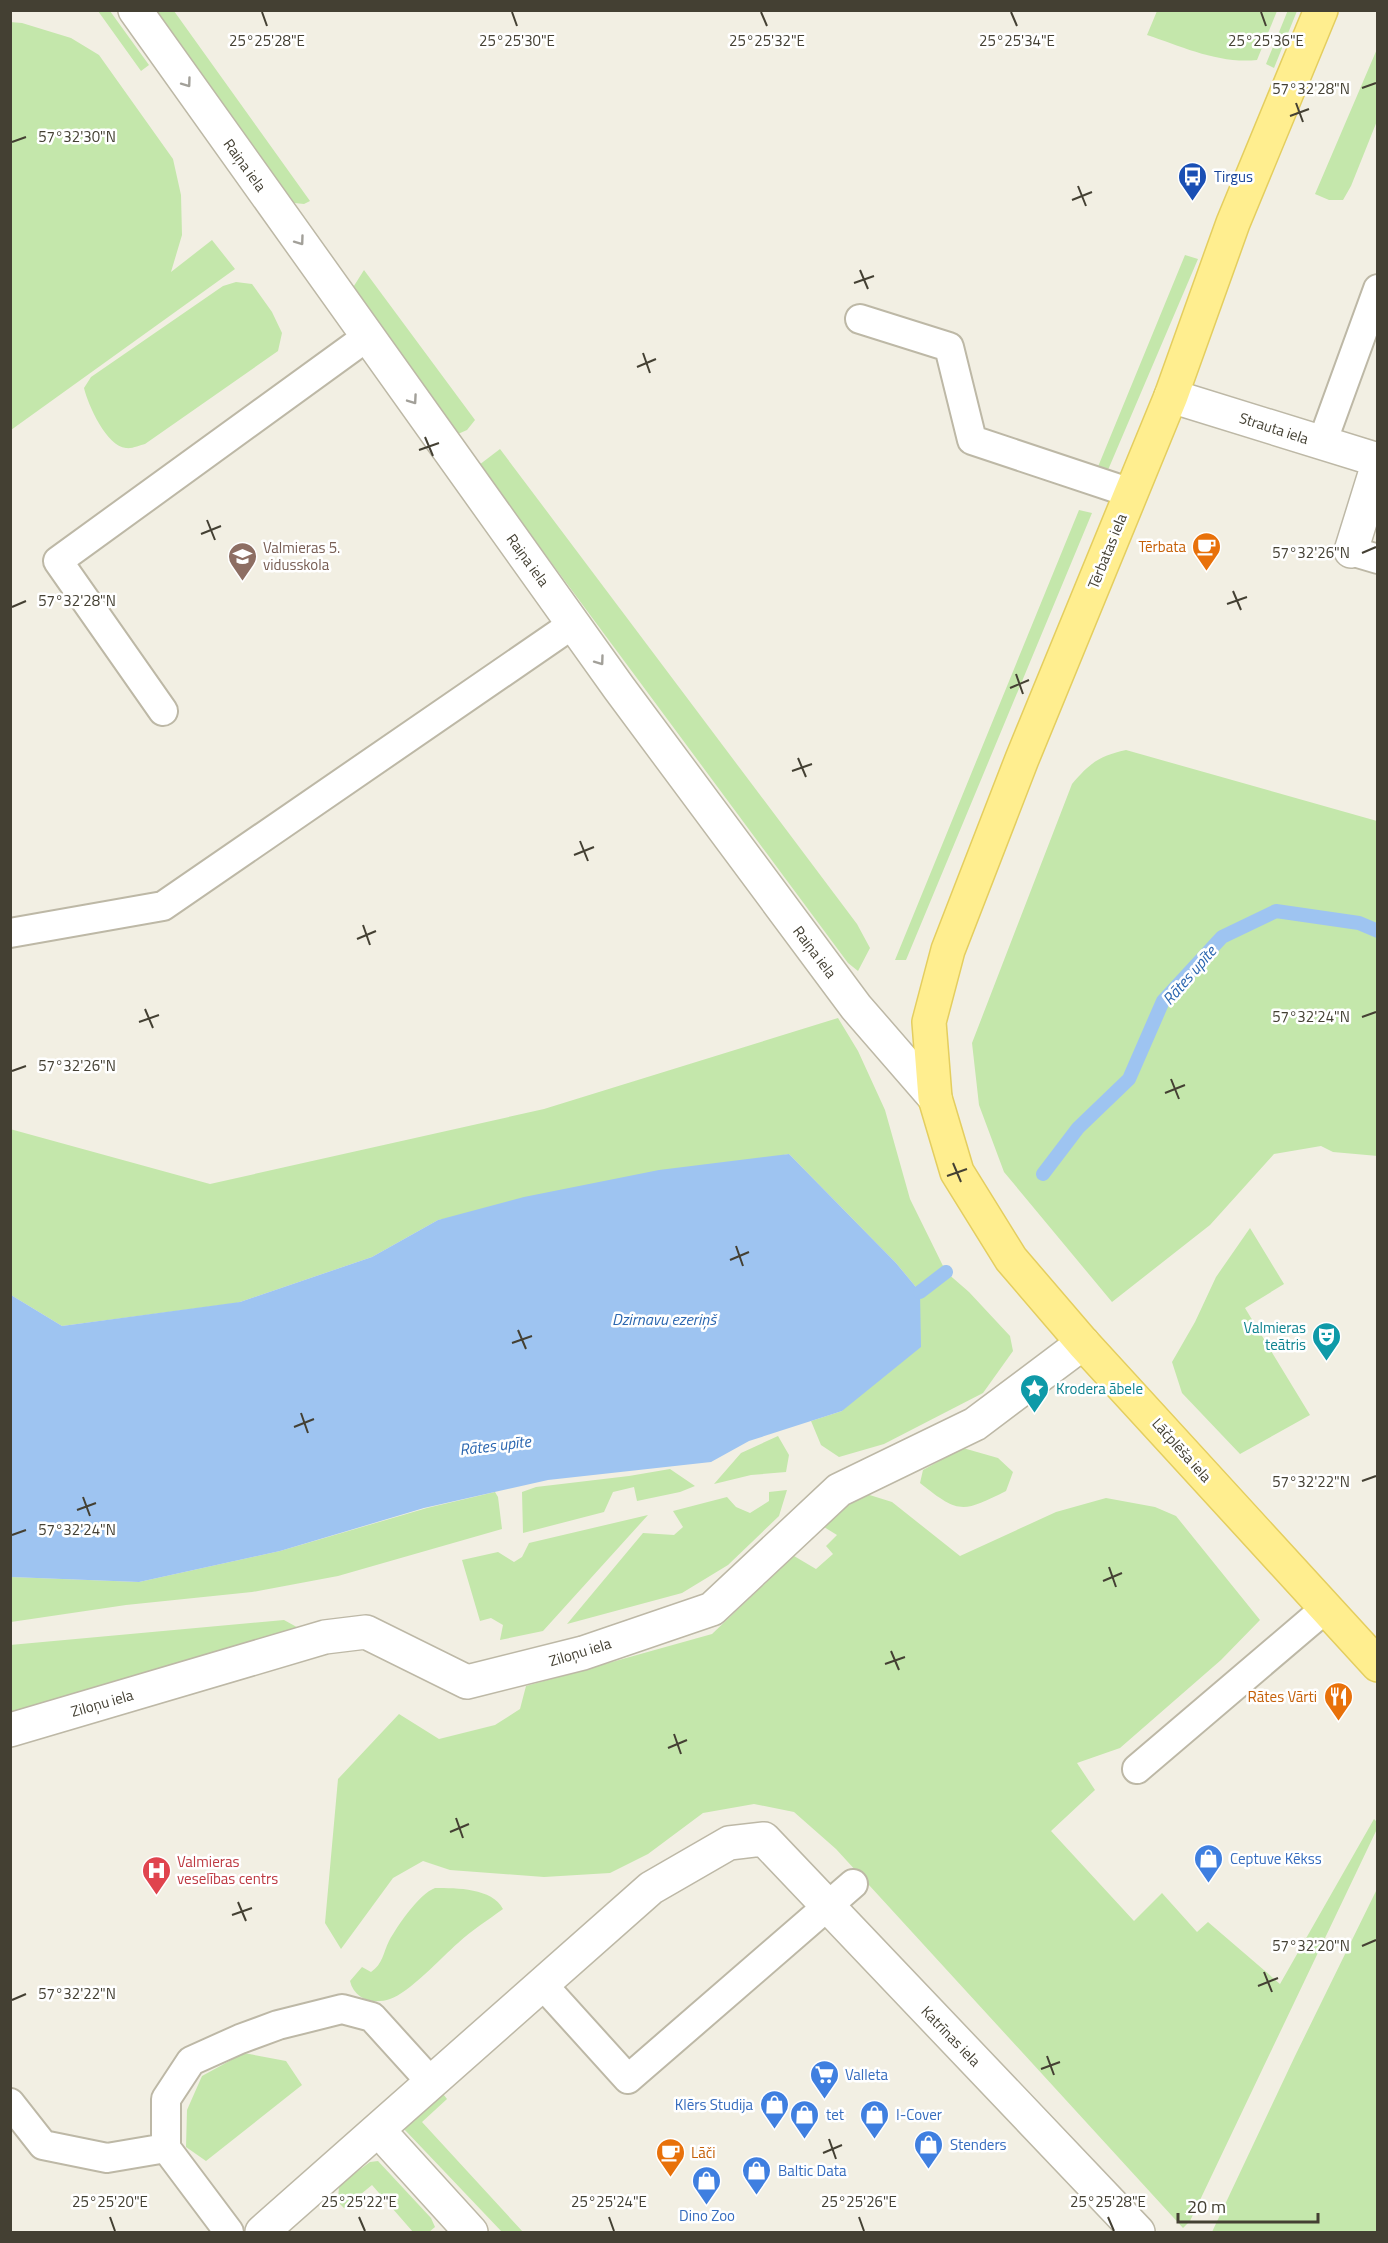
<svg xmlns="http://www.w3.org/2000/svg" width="1388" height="2243" font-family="'Titillium Web',sans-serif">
<rect width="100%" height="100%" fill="#f2efe3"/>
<path fill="#c4e7ab" d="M 1288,10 L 1297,11 L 1274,68 L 1266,64 Z
M 98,11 L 110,11 L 149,65 L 141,71 Z
M 148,11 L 174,11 L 310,201 L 304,204 L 285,202 Z
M 1157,11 L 1157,10 L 1277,11 L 1257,60 C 1219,64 1183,47 1147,35 Z
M 10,22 L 22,23 L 71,38 L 99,55 L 173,159 L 181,195 L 182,235 L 171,272 L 212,240 L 235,269 L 11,430 Z
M 1377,49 L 1377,121 L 1351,186 L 1343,200 L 1329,200 L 1315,194 Z
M 1185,255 L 1198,259 L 1105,477 L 1095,474 Z
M 364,270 L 475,420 L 467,430 L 458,434 L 352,289 Z
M 236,282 L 252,284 L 272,312 L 282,333 L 278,351 L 145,444 C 140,445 132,449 126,448 C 107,447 88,405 84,388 L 91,377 L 223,286 Z
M 500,449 L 857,924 L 870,948 L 858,971 L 848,963 L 479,465 Z
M 1079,510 L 1092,513 L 906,960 L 895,960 Z
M 1126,750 L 1377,821 L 1378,1156 L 1333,1152 L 1321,1146 L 1274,1154 L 1210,1225 L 1112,1302 L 1004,1172 L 979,1105 L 972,1043 L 1072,784 C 1090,763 1099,756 1126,750 Z
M 838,1018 L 858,1051 L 885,1110 L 910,1199 L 946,1272 L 969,1292 L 1010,1336 L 1013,1351 L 983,1393 L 884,1444 L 839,1457 L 821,1445 L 811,1421 L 842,1411 L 920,1292 L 896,1263 L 789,1154 L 438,1220 L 372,1257 L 237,1303 L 62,1326 L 11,1295 L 10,1129 L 210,1184 L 544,1109 Z
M 1250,1228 L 1284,1284 L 1245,1308 L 1310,1415 L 1240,1454 L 1182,1393 L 1172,1362 L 1195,1322 L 1216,1277 Z
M 778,1436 L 789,1455 L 786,1472 L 751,1475 L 714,1484 L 741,1453 Z
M 963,1448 L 998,1458 L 1013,1472 L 1006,1491 C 962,1513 959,1514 920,1483 L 923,1470 Z
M 670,1469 L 695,1486 L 680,1492 L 637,1501 L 634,1487 L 613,1492 L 604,1512 L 523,1533 L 522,1492 L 536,1487 L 629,1476 Z
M 787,1490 L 779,1516 L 728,1565 L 682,1593 L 567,1624 L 643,1533 L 674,1535 L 683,1527 L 673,1511 L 727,1497 L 736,1507 L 750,1513 L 769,1501 L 769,1492 Z
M 495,1492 L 498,1497 L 502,1529 L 338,1576 L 252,1592 L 126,1605 L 11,1622 L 11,1577 L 139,1582 L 280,1551 L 427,1508 Z
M 860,1492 L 892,1502 L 960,1556 L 1056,1512 L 1106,1498 L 1155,1507 L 1176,1516 L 1260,1620 L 1221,1660 L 1120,1748 L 1077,1763 L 1095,1790 L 1051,1831 L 1134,1921 L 1162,1893 L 1197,1932 L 1208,1922 L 1280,1984 L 1374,1819 L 1377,1822 L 1377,1829 L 1190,2221 L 1183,2228 L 836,1849 L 794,1812 L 754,1804 L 703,1813 L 648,1854 L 610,1873 L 544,1877 L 450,1870 L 423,1861 L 393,1878 L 341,1949 L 325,1923 L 338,1779 L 399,1714 L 439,1739 L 495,1725 L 520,1709 L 526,1686 L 712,1634 L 794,1556 L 816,1569 L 833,1554 L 826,1546 L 837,1535 L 824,1527 Z
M 648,1515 L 543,1631 L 500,1640 L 503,1625 L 491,1618 L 480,1621 L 462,1560 L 498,1552 L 514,1562 L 522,1557 L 529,1543 Z
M 284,1620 L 304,1631 L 11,1715 L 10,1645 Z
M 435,1888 C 457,1888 492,1888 503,1909 C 488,1920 472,1930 458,1943 C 442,1957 409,1993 390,1999 C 373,2005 354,1999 350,1981 L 362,1967 L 371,1972 C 383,1964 383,1953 389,1941 C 398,1925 419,1894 435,1888 Z
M 1377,1889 L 1377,2232 L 1212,2232 L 1295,2056 Z
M 244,2053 L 286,2061 L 302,2085 L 206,2161 L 186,2147 L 187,2110 L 202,2076 Z
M 440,2090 L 447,2099 L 422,2122 L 523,2232 L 502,2232 L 404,2129 L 405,2122 Z
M 378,2161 L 431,2218 L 435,2227 L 429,2232 L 413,2232 L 372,2185 L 344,2208 L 338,2202 L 339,2185 L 370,2162 Z"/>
<path fill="#9ec4f1" d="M 789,1154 L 896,1263 L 920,1292 L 921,1347 L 842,1411 L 749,1441 L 711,1462 L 548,1480 L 424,1508 L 280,1551 L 139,1582 L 11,1577 L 11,1295 L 62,1326 L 240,1302 L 372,1257 L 438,1220 L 524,1197 L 659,1170 Z"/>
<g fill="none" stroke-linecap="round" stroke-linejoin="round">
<path stroke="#9ec4f1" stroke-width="14" d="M 1043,1174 L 1078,1128 L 1129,1079 L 1163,1001 L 1222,937 L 1276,911 L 1359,923 L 1378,931
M 920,1292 L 946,1272"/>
<defs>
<path id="service" d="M 860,319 L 949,347 L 972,440 L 1131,493
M 1322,443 L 1378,289
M 1351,551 L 1378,559
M 163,711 L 58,561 L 368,336
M 10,933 L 163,906 L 573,624
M 1137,1769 L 1326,1608
M 542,1984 L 628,2079 L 853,1884
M 10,2103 L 43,2145 L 107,2158 L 166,2148 L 229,2232
M 166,2148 L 166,2099 L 191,2061 L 240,2039 L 278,2025 L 342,2009 L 372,2017 L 431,2082"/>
<path id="pedestrian" d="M 10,1730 L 325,1637 L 366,1632 L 467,1682 L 583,1653 L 712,1609 L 839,1490 L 975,1424 L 1083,1343
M 390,2143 L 471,2232"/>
<path id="minor" d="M 1171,396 L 1378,460
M 1351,551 L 1378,464
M 262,2232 L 651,1888 L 729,1843 L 764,1839 L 1138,2232"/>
<path id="tertiary" d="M 135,10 L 619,688 L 856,1007 L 935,1098"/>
<path id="primary" d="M 1321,10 L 1233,223 L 1171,396 L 1022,759 L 948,950 L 929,1022 L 935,1098 L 957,1172 L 1011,1259 L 1083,1343 L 1378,1665"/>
</defs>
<use href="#service" stroke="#bdb8a6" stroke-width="32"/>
<use href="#pedestrian" stroke="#bdb8a6" stroke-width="36"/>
<use href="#minor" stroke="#bdb8a6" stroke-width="36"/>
<use href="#tertiary" stroke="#bdb8a6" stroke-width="36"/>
<use href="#primary" stroke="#e4ce5f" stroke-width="36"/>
<use href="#service" stroke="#fff" stroke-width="28"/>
<use href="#pedestrian" stroke="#fff" stroke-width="33"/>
<use href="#minor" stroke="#fff" stroke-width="33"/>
<use href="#tertiary" stroke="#fff" stroke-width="33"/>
<use href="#primary" stroke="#ffee8f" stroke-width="33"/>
</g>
<defs><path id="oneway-chevron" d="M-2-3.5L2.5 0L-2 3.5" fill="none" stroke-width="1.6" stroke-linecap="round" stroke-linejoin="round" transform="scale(1.5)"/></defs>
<g stroke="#a2a099">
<use href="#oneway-chevron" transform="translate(187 83) rotate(54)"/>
<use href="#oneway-chevron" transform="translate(300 241) rotate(54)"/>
<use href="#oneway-chevron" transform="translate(413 400) rotate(55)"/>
<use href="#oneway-chevron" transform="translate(600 661) rotate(54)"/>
</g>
<path fill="none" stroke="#444033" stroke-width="2" d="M 262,12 L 267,26M 512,12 L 517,26M 761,12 L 767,26M 1011,12 L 1017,26M 1261,12 L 1266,26M 1362,88 L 1376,83M 1296,103 L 1303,122M 1290,116 L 1309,109M 12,142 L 26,137M 1078,186 L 1086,206M 1072,200 L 1092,192M 860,270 L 868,289M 854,283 L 874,276M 643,353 L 650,373M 637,367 L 656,359M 425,437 L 433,456M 419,450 L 439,443M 207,520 L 215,540M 201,534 L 221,526M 1362,553 L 1376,547M 1233,591 L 1241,610M 1227,604 L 1247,597M 12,607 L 26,601M 1016,674 L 1023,694M 1010,688 L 1029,680M 798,758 L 806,777M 792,771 L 812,764M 580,841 L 588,861M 574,855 L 594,847M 363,925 L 370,945M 357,939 L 376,931M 145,1009 L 153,1028M 1362,1017 L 1376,1012M 139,1022 L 159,1015M 12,1071 L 26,1066M 1171,1079 L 1179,1099M 1165,1093 L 1185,1085M 953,1163 L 961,1182M 947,1176 L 967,1169M 736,1246 L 743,1266M 730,1260 L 749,1252M 518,1330 L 526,1349M 512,1343 L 532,1336M 301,1413 L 308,1433M 294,1427 L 314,1419M 1362,1481 L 1376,1476M 83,1497 L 90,1516M 77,1510 L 96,1503M 12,1535 L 26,1530M 1109,1567 L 1116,1587M 1103,1581 L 1122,1573M 891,1651 L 899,1670M 885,1664 L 905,1657M 674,1734 L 681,1754M 668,1748 L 687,1740M 456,1818 L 463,1838M 450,1832 L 469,1824M 238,1902 L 246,1921M 232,1915 L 252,1908M 1362,1946 L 1376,1940M 1264,1972 L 1272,1992M 1258,1986 L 1278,1978M 12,2000 L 26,1994M 1047,2056 L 1054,2075M 1041,2069 L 1060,2062M 829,2139 L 836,2159M 823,2153 L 842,2145M 110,2217 L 115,2231M 359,2217 L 365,2231M 609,2217 L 614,2231M 859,2217 L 864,2231M 1108,2217 L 1114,2231"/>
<defs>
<symbol id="bus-pin" viewBox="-11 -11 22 30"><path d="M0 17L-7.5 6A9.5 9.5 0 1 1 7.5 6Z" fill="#1a4fb4" stroke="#fff"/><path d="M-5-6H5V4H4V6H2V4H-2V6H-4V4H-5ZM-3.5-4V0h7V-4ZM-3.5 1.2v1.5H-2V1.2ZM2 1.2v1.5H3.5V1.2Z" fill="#fff"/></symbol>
<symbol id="cafe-pin" viewBox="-11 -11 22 30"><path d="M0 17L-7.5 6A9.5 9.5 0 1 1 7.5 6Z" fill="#e8710a" stroke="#fff"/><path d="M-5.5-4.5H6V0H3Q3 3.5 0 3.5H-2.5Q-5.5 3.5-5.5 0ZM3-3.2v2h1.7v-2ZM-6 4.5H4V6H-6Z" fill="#fff"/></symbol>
<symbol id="school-pin" viewBox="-11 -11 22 30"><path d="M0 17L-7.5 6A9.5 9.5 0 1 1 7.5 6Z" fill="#8d6e63" stroke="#fff"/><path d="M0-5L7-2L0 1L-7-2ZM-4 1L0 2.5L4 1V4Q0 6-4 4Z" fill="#fff"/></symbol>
<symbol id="theatre-pin" viewBox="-11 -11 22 30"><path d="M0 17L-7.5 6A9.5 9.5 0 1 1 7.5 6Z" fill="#0f9aa8" stroke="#fff"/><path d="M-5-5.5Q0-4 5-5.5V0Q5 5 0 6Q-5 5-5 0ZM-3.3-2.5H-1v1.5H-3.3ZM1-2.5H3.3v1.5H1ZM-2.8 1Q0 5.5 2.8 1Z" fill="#fff"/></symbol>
<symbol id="sight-pin" viewBox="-11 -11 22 30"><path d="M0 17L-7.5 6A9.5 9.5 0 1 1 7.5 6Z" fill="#0f9aa8" stroke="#fff"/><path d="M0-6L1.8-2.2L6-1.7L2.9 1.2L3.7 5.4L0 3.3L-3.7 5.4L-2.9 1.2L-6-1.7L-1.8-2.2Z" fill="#fff"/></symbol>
<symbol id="restaurant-pin" viewBox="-11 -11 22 30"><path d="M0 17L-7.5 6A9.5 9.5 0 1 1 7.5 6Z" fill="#e8710a" stroke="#fff"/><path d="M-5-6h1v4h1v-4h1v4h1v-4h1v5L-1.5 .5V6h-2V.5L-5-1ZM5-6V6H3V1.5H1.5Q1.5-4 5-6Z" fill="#fff"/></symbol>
<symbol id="shop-pin" viewBox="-11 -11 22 30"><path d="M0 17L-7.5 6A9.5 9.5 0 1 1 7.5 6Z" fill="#3f7fe0" stroke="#fff"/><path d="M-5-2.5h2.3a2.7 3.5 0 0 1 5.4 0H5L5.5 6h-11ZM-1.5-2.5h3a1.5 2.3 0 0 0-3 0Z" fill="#fff"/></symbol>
<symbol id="hospital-pin" viewBox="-11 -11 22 30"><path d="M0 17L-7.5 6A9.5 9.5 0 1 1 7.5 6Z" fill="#e0444e" stroke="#fff"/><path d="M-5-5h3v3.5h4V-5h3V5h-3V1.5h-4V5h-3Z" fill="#fff"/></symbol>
<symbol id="supermarket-pin" viewBox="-11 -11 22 30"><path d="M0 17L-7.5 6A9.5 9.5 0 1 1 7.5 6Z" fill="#3f7fe0" stroke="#fff"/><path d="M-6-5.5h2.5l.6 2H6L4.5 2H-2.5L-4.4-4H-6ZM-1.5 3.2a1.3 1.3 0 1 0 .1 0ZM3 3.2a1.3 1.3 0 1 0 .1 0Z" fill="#fff"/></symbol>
</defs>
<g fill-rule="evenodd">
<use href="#bus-pin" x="1176" y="160" width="33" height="45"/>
<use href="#cafe-pin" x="1190" y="530" width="33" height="45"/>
<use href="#school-pin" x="226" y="540" width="33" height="45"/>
<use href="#theatre-pin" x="1310" y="1320" width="33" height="45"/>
<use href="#sight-pin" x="1018" y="1372" width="33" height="45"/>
<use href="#restaurant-pin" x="1322" y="1680" width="33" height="45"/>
<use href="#shop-pin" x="1192" y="1842" width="33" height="45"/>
<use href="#hospital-pin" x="140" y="1854" width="33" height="45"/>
<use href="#supermarket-pin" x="808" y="2058" width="33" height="45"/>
<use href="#shop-pin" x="758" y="2088" width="33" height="45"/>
<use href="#shop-pin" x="788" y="2098" width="33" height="45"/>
<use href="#shop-pin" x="858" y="2098" width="33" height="45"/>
<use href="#shop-pin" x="912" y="2128" width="33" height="45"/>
<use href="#cafe-pin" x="654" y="2136" width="33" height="45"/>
<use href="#shop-pin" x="740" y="2154" width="33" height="45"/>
<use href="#shop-pin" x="690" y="2164" width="33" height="45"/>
</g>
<g text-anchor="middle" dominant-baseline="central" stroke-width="5" stroke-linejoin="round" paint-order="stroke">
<g font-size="15" fill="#444033" stroke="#fff">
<text transform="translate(245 165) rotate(54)">Raiņa iela</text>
<text transform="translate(1274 428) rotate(18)">Strauta iela</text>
<text transform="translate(1107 551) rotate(-68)">Tērbatas iela</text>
<text transform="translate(528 560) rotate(54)">Raiņa iela</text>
<text transform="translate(815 952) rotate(53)">Raiņa iela</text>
<text transform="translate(1182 1450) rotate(48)">Lāčplēša iela</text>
<text transform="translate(580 1652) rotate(-17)">Ziloņu iela</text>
<text transform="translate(102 1703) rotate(-16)">Ziloņu iela</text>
<text transform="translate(951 2036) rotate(46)">Katrīnas iela</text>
</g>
<g font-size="15" fill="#164399" stroke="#fff" text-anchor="start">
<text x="1214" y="176">Tirgus</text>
</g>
<g font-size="15" fill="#c56008" stroke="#fff" text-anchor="end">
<text x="1186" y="546">Tērbata</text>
<text x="1317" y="1696">Rātes Vārti</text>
<text x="691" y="2152" text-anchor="start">Lāči</text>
</g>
<g font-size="15" fill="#785e54" stroke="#fff" text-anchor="start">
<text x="263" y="547">Valmieras 5.<tspan x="263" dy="17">vidusskola</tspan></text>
</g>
<g font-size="15" fill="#0d838f" stroke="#fff" text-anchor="end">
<text x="1306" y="1327">Valmieras<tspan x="1306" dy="17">teātris</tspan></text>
<text x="1056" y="1388" text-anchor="start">Krodera ābele</text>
</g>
<g font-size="15" fill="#366cbe" stroke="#fff" text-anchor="start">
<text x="1230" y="1858">Ceptuve Kēkss</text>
<text x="845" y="2074">Valleta</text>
<text x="753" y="2104" text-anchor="end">Klērs Studija</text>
<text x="826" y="2114">tet</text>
<text x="896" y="2114">I-Cover</text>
<text x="950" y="2144">Stenders</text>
<text x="778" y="2170">Baltic Data</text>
<text x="707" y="2215" text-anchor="middle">Dino Zoo</text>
</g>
<g font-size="15" fill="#be3a42" stroke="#fff" text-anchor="start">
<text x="177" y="1861">Valmieras<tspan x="177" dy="17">veselības centrs</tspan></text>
</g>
<g font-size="16" font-style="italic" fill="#2c67b0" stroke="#fff">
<text transform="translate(1189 975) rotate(-49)">Rātes upīte</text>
<text x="664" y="1319">Dzirnavu ezeriņš</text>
<text transform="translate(495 1445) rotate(-7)">Rātes upīte</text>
</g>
</g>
<g font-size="15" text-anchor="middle" fill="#444033" stroke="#fff" stroke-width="5" stroke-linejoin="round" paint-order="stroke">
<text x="267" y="46">25°25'28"E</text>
<text x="517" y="46">25°25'30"E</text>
<text x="767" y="46">25°25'32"E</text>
<text x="1017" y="46">25°25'34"E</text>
<text x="1266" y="46">25°25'36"E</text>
<text x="1311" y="94">57°32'28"N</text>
<text x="77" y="142">57°32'30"N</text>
<text x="1311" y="558">57°32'26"N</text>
<text x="77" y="606">57°32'28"N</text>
<text x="1311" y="1022">57°32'24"N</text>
<text x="77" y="1071">57°32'26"N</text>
<text x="1311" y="1487">57°32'22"N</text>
<text x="77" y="1535">57°32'24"N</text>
<text x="1311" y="1951">57°32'20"N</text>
<text x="77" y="1999">57°32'22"N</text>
<text x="110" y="2207">25°25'20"E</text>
<text x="359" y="2207">25°25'22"E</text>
<text x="609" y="2207">25°25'24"E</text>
<text x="859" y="2207">25°25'26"E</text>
<text x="1108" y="2207">25°25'28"E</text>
</g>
<rect width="1388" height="2243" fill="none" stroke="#444033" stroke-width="24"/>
<path d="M1178 2213v9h140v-9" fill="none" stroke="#444033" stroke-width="3"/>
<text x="1187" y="2213" font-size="18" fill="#444033" stroke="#ffffff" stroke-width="4.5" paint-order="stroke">20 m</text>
</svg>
